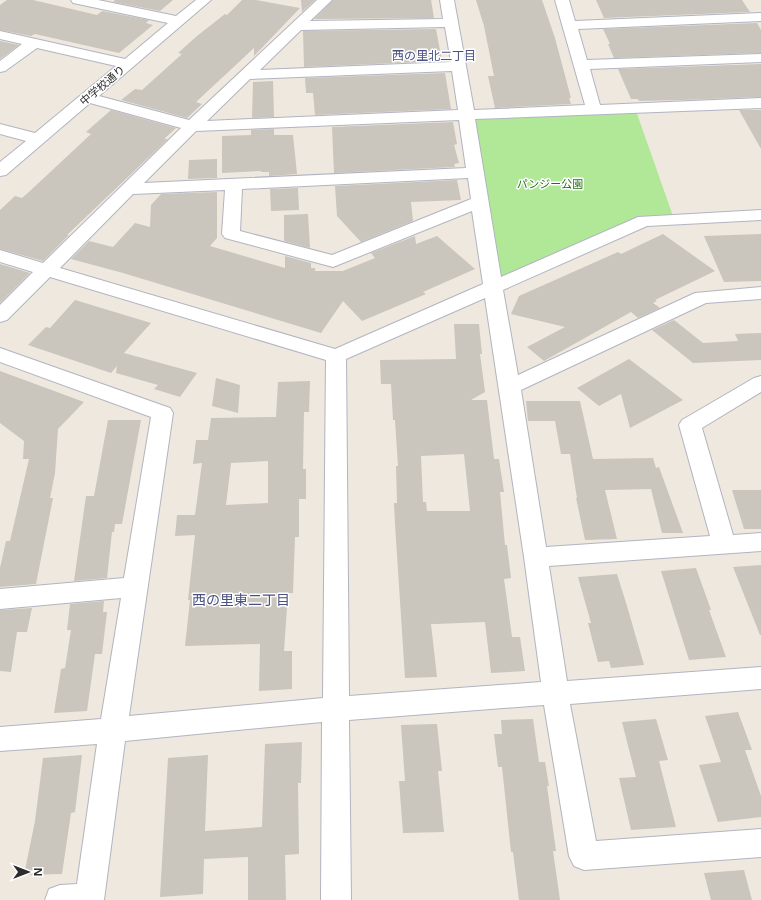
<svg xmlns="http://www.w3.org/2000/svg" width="761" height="900" font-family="'Open Sans','Noto Sans JP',sans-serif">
<rect width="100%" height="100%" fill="#efe8de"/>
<path fill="#b0e897" d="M 635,108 L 674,219 L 644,221 L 493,287 L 466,115 Z"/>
<path fill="#cac5bd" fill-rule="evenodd" d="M 7,0 L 33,0 L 97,15 L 102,11 L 149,20 L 146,23 L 153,25 L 119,53 L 35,34 L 31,36 L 0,30 L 0,5 Z
M 115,0 L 173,0 L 160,11 L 113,2 Z
M 242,0 L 256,0 L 300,8 L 254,56 L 254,48 L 196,102 L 202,104 L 187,118 L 121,100 L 135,89 L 142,90 L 182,54 L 178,53 L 197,36 L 225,14 L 227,15 Z
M 301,0 L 315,0 L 302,12 Z
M 333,0 L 431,0 L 434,18 L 314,19 Z
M 476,0 L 542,0 L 555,38 L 571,98 L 569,98 L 571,104 L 495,108 L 488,76 L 494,76 L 484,26 Z
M 596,0 L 742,0 L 750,12 L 604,18 Z
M 757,23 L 761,30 L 761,53 L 614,58 L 608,44 L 610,44 L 603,29 Z
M 436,29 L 442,61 L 304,67 L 303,31 Z
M 0,41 L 19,45 L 0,59 Z
M 761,64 L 761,97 L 682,100 L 639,101 L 638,99 L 631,99 L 618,69 Z
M 445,73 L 451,109 L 315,115 L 313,93 L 306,93 L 305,78 Z
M 273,81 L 274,117 L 252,118 L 253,82 Z
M 111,110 L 176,128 L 164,139 L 168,139 L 67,235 L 69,235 L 43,261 L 0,249 L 0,210 L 15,196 L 22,198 L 31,190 L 91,134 L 86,132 Z
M 739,110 L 761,110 L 761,149 Z
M 453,122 L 457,144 L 454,145 L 459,163 L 454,164 L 455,167 L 334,173 L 332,127 Z
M 274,129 L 274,135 L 293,135 L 297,174 L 269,176 L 269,172 L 261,172 L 261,171 L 222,173 L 222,136 L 251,135 L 251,130 Z
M 217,159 L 217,178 L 188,179 L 189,160 Z
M 457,180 L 461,200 L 411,202 L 413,221 L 361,242 L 337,216 L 335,186 Z
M 298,188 L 299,210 L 271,211 L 270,189 Z
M 217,192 L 217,238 L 210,246 L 285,268 L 285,256 L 311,263 L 311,268 L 315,268 L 315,271 L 343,271 L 375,258 L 371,253 L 415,236 L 416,244 L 437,236 L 475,269 L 423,292 L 426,294 L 362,321 L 343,301 L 321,333 L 123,273 L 71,259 L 89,241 L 113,247 L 135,223 L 150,227 L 151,205 L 161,194 Z
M 308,214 L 310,248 L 284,241 L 284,215 Z
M 663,234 L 715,271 L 655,300 L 657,301 L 653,303 L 660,308 L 638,318 L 631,312 L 544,361 L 527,347 L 565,327 L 511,314 L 519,296 L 618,252 L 621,254 Z
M 761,234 L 761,281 L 724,282 L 704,236 Z
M 0,264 L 30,273 L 0,303 Z
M 75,300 L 151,323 L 124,353 L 197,373 L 180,397 L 154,389 L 158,385 L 116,373 L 117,366 L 111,373 L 28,345 L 46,327 L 50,328 Z
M 674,320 L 703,343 L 738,341 L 735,334 L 761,333 L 761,360 L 693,363 L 652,330 Z
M 454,324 L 479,324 L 482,354 L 480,354 L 485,392 L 471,400 L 487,400 L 494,459 L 499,459 L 504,492 L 500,492 L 505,545 L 507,545 L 511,578 L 504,579 L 512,637 L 520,637 L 525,671 L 491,673 L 485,622 L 436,624 L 431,624 L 437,677 L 405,678 L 395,524 L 394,503 L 397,503 L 396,466 L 398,466 L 395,420 L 393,420 L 391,384 L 381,384 L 380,360 L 456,359 ZM 464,454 L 470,511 L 427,511 L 426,502 L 423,502 L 421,456 Z
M 629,359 L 683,400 L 630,428 L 621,394 L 599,406 L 577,388 Z
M 0,371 L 84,402 L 58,429 L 55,473 L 50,498 L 53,498 L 36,584 L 0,587 L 0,568 L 6,541 L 10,541 L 29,459 L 23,459 L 24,441 L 0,423 Z
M 216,378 L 240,385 L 238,413 L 212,406 Z
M 310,381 L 309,412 L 304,412 L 303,469 L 306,469 L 306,499 L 299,499 L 299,537 L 295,537 L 293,593 L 288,593 L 284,651 L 292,651 L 292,689 L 259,691 L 260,644 L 185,646 L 190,600 L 188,600 L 195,535 L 175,536 L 177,515 L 195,515 L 202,463 L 193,464 L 196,440 L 208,440 L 211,418 L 276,417 L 278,382 ZM 268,461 L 268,503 L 226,505 L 231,463 Z
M 526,401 L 580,401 L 593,459 L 653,458 L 656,468 L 659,467 L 683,533 L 662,533 L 651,489 L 605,490 L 617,539 L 585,540 L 576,498 L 577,498 L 570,454 L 561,454 L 555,421 L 528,421 Z
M 108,420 L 141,420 L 122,524 L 115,524 L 114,532 L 112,532 L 107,578 L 74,581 L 86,496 L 94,496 Z
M 732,490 L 761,490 L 761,529 L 744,529 Z
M 761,565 L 761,635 L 760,635 L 733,567 Z
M 696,568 L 711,610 L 709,610 L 726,657 L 689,660 L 661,571 Z
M 617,574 L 627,606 L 644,665 L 611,668 L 609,661 L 598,662 L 588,623 L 591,623 L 578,577 Z
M 104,601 L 103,612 L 107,612 L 102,654 L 95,654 L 87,711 L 54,713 L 61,669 L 65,668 L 71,630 L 67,630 L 70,604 Z
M 32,608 L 27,632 L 17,632 L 11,672 L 0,671 L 0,610 Z
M 738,712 L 752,750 L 745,750 L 761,796 L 761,817 L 718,822 L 699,765 L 721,762 L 705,716 Z
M 533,719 L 539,762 L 545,762 L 549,786 L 547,786 L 556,851 L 553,851 L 560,900 L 519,900 L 513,852 L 511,852 L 502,767 L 498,767 L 494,734 L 502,734 L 501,720 Z
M 656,719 L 668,760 L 659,761 L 676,827 L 631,830 L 619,778 L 636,777 L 622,722 Z
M 437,724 L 442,771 L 438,771 L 444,832 L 403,833 L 399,781 L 405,781 L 401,725 Z
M 302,742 L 301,783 L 298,783 L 299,854 L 285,855 L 286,900 L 248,900 L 248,857 L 204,859 L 203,894 L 160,897 L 168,758 L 208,755 L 205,831 L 262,827 L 265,744 Z
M 82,755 L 75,812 L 71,813 L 62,874 L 24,875 L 35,821 L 43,758 Z
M 744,870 L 752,900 L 711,900 L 704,873 Z"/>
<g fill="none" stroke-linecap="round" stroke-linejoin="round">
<defs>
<path id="minor" d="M 71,0 L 98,0 L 176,16 L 196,0 L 211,0 L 99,96 L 189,120 L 317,0 L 332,0 L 310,21 L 443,19 L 440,0 L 454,0 L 474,110 L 585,105 L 555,0 L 569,0 L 575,21 L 761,13 L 761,21 L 578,29 L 587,60 L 761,54 L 761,62 L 590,69 L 600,105 L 761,98 L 761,108 L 475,119 L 501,277 L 638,217 L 761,210 L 761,220 L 647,226 L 503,290 L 518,375 L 695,293 L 761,287 L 761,299 L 706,303 L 521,390 L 546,547 L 710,536 L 679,425 L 682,420 L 754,378 L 761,376 L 761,392 L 702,428 L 733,535 L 761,533 L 761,551 L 549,566 L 567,681 L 761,667 L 761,689 L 570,704 L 596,841 L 761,829 L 761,857 L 584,870 L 574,866 L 569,856 L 544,705 L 349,720 L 351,900 L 321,900 L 322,722 L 125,741 L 104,900 L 45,900 L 49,889 L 60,885 L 77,884 L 97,744 L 0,751 L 0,727 L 101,719 L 121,598 L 0,609 L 0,589 L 124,578 L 151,417 L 0,362 L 0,348 L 170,408 L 173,413 L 129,716 L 323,698 L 326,360 L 50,277 L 7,320 L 0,322 L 0,305 L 33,272 L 0,262 L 0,250 L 43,263 L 181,128 L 90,103 L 6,175 L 0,176 L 0,162 L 26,141 L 0,134 L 0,124 L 35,133 L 116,66 L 37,48 L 5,71 L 0,72 L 0,61 L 22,44 L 0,39 L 0,31 L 125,59 L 168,23 L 78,4 L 73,3 ZM 445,27 L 451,62 L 260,70 L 301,30 ZM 452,71 L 458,110 L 207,121 L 250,79 ZM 459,120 L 466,168 L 144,183 L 196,131 ZM 468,178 L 471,199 L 332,255 L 240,231 L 242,189 ZM 225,190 L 222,234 L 225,238 L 333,267 L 472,211 L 483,284 L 335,349 L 60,268 L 133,194 ZM 485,298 L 524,557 L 541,682 L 349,696 L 346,359 Z"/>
</defs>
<use href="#minor" stroke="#b2b4c1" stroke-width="2"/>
<use href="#minor" fill="#fff" fill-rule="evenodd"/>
</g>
<g text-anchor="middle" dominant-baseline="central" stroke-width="3" stroke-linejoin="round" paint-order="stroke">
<g font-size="11" fill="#2c2c2c" stroke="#fff">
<text transform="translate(102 85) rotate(-40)">中学校通り</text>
</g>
<g font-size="11" fill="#257016" stroke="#fff">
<text x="550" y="183">パンジー公園</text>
</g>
<g font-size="12" fill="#495181" stroke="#fff">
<text x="434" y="55">西の里北二丁目</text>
</g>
<g font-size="14" fill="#495181" stroke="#fff">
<text x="241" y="599">西の里東二丁目</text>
</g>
</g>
<g transform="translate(28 872) rotate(90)" stroke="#ffffff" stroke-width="3" paint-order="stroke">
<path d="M0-3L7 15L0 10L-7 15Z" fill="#2c2c2c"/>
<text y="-6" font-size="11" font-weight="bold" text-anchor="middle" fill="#2c2c2c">N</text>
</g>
</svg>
